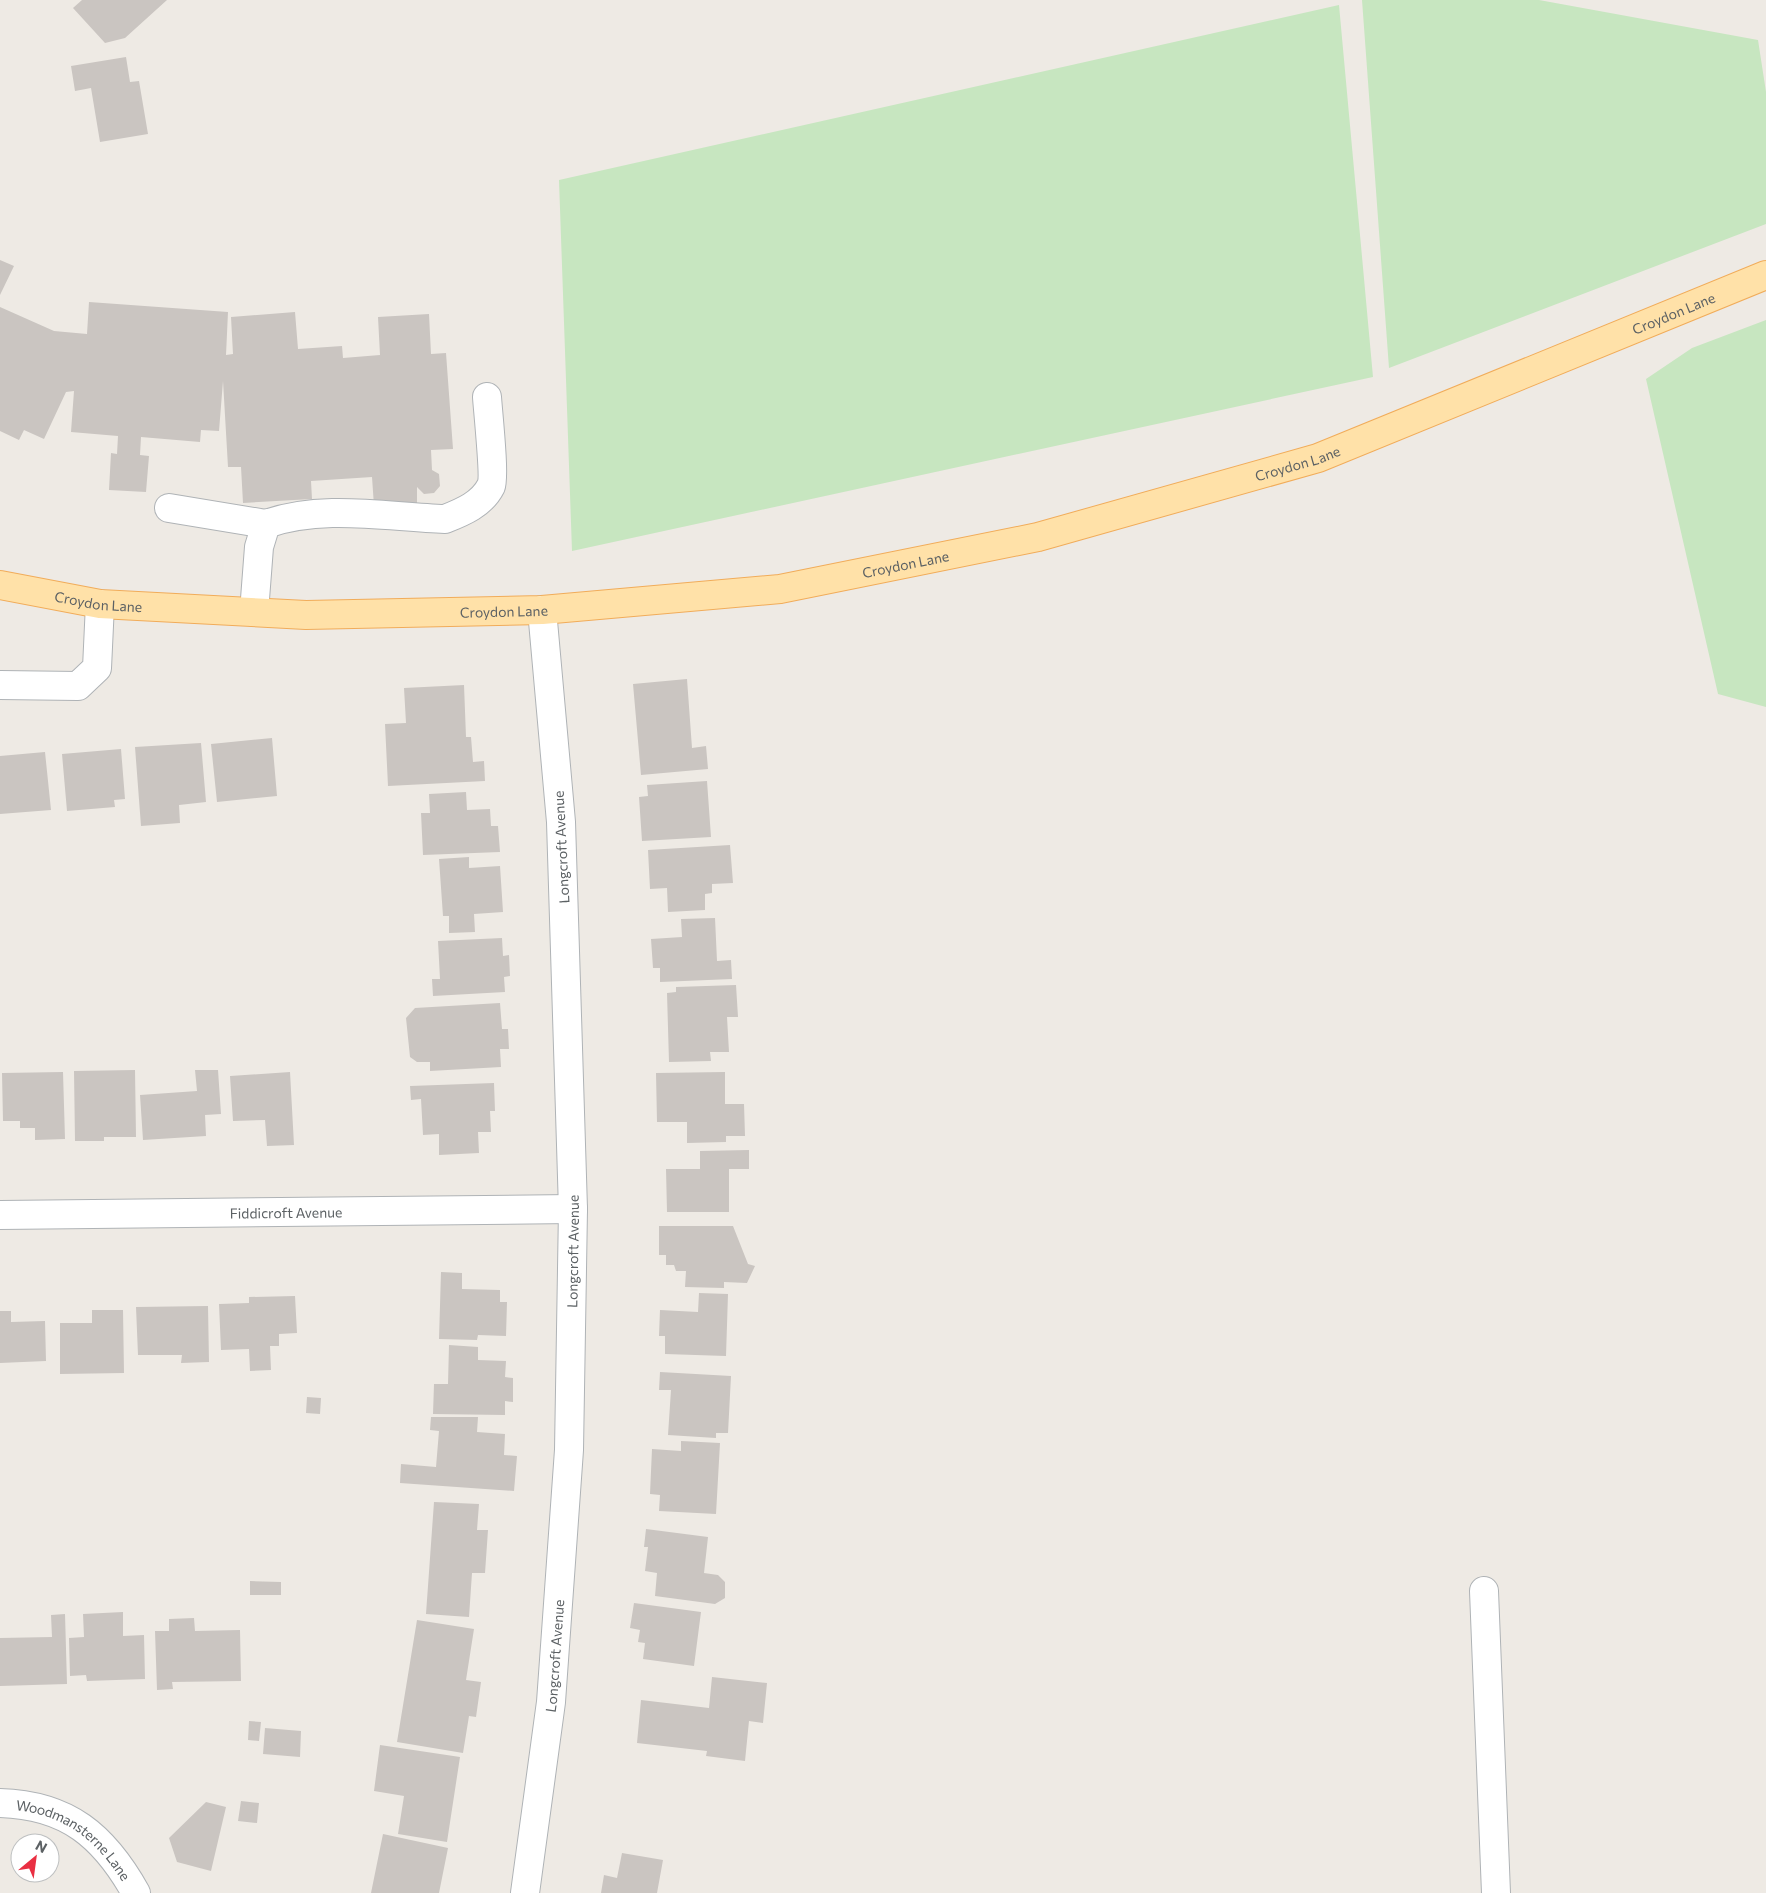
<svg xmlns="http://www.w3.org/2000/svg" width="1766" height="1893" font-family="Commissioner,sans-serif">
<rect width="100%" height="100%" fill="#eeeae4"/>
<path fill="#c7e6c0" d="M 1362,0 L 1539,0 L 1758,40 L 1766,92 L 1766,224 L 1389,368 Z
M 1339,5 L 1373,377 L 572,551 L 559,180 Z
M 1766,320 L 1766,707 L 1718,694 L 1646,379 L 1692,348 Z"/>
<path fill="#cac5c1" d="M 82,0 L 167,0 L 125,38 L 105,43 L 73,8 Z
M 126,57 L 130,82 L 139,81 L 148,134 L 100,142 L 91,88 L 75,91 L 71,66 Z
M 0,260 L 14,266 L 0,295 Z
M 89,302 L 228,312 L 226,355 L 233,354 L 231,317 L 295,312 L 298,349 L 342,346 L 343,358 L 380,355 L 378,317 L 429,314 L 431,354 L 446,353 L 453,449 L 431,450 L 432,470 L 439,474 L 440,486 L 434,493 L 424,494 L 417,487 L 417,504 L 374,506 L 372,477 L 311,481 L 312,499 L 243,503 L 241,467 L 228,467 L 223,381 L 219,431 L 201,430 L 200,442 L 141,437 L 140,455 L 149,456 L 146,492 L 109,490 L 111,453 L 117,454 L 118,436 L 71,432 L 74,391 L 66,392 L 44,439 L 24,430 L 19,440 L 0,431 L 0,307 L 54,331 L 87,334 Z
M 687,679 L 692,748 L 706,746 L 708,769 L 641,775 L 633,684 Z
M 464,685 L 466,737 L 471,737 L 473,762 L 484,761 L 485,781 L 388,786 L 385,724 L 406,723 L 404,688 Z
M 272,738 L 277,796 L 217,802 L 211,744 Z
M 201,743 L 206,802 L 179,805 L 180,823 L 141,826 L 135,747 Z
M 121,749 L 125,799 L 114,800 L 115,807 L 67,811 L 62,754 Z
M 45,752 L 51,810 L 0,814 L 0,756 Z
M 707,781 L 711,837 L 642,841 L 639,797 L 648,796 L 647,785 Z
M 466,792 L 467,810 L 490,809 L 491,826 L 498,826 L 500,852 L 423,855 L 421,813 L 430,813 L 429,794 Z
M 730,845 L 733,883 L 712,884 L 712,893 L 705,894 L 705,910 L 668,912 L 667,888 L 650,889 L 648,850 Z
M 469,857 L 469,868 L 500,866 L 503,912 L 474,914 L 475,932 L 449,933 L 449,916 L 443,916 L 439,859 Z
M 715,918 L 717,961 L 731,960 L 732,979 L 660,982 L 660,968 L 653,968 L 651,939 L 682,937 L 681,919 Z
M 502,938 L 503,956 L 509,955 L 510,976 L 504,977 L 505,992 L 433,996 L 432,979 L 440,979 L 438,941 Z
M 736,985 L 738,1017 L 727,1017 L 729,1052 L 710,1052 L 711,1061 L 669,1062 L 667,993 L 676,992 L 676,987 Z
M 500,1003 L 502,1029 L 508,1029 L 509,1049 L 500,1049 L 501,1067 L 430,1071 L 430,1062 L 417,1062 L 410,1057 L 406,1018 L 415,1008 Z
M 135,1070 L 136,1137 L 104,1137 L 104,1141 L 75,1141 L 74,1071 Z
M 195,1070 L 218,1070 L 221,1114 L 205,1115 L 206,1136 L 143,1140 L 140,1095 L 197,1091 Z
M 63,1072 L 65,1139 L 35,1140 L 35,1128 L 20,1128 L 20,1121 L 3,1121 L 2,1073 Z
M 290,1072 L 294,1145 L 267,1146 L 265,1120 L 233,1121 L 230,1076 Z
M 725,1072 L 725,1104 L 744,1104 L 745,1136 L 726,1136 L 726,1142 L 687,1143 L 687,1122 L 657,1122 L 656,1073 Z
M 494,1083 L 495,1111 L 490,1111 L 491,1132 L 478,1132 L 479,1153 L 439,1155 L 439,1134 L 423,1135 L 421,1099 L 411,1100 L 410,1086 Z
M 749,1150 L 749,1169 L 729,1169 L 729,1212 L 667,1212 L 666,1169 L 700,1169 L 700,1151 Z
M 659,1226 L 733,1226 L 748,1264 L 755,1266 L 747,1283 L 724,1282 L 724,1288 L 685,1287 L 686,1271 L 676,1271 L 674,1265 L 666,1265 L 666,1255 L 659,1255 Z
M 441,1272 L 462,1273 L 462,1289 L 500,1290 L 500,1302 L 507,1302 L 506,1336 L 478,1335 L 477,1340 L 439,1339 Z
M 699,1293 L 728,1294 L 726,1356 L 665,1354 L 665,1336 L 659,1336 L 660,1310 L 698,1312 Z
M 295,1296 L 297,1333 L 279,1334 L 279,1346 L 270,1346 L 271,1370 L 250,1371 L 249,1349 L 221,1350 L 219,1304 L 249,1303 L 249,1297 Z
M 208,1306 L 209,1362 L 181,1363 L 182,1355 L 138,1355 L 136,1307 Z
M 92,1310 L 123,1310 L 124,1373 L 60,1374 L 60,1323 L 92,1323 Z
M 0,1311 L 11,1311 L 11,1322 L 45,1321 L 46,1361 L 0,1363 Z
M 449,1345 L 478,1347 L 478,1360 L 506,1361 L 505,1377 L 513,1378 L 513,1402 L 505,1401 L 505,1415 L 433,1414 L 434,1384 L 448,1384 Z
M 660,1372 L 731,1376 L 728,1433 L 716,1433 L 716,1438 L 668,1435 L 671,1390 L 659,1390 Z
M 307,1397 L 321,1398 L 320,1414 L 306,1413 Z
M 431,1417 L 478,1417 L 477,1432 L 505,1434 L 504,1455 L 517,1456 L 514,1491 L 400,1483 L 401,1464 L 436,1467 L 439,1431 L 430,1430 Z
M 681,1441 L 720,1443 L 716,1514 L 659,1511 L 660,1495 L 650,1494 L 652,1449 L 681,1451 Z
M 434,1502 L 479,1504 L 477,1530 L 488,1530 L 485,1573 L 472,1573 L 469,1617 L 426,1614 Z
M 646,1529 L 708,1537 L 704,1573 L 718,1575 L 725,1582 L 725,1598 L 715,1604 L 655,1596 L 657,1573 L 645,1571 L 648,1547 L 644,1547 Z
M 250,1581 L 281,1582 L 281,1595 L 250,1595 Z
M 634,1603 L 701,1612 L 694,1666 L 643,1659 L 645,1643 L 638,1642 L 640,1630 L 630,1628 Z
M 123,1612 L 123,1636 L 144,1635 L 145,1679 L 87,1681 L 86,1675 L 70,1676 L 69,1638 L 84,1637 L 83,1614 Z
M 65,1614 L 67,1684 L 0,1686 L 0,1638 L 52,1637 L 51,1615 Z
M 194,1618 L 195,1631 L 240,1630 L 241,1681 L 172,1682 L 173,1689 L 157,1690 L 155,1631 L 169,1631 L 169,1619 Z
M 417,1620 L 474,1629 L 466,1680 L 481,1682 L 476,1717 L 469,1716 L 463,1753 L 397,1742 Z
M 712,1677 L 767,1683 L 763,1723 L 749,1721 L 745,1761 L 706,1756 L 707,1751 L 637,1743 L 641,1700 L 709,1708 Z
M 249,1721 L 261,1722 L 259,1741 L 248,1740 Z
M 265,1728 L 301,1731 L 300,1757 L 263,1754 Z
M 380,1745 L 460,1757 L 447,1842 L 398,1834 L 404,1796 L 374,1791 Z
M 241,1801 L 259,1803 L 257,1823 L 238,1821 Z
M 206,1802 L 226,1807 L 211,1871 L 177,1862 L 169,1838 Z
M 383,1834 L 448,1848 L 439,1893 L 371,1893 Z
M 622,1853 L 663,1860 L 657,1893 L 601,1893 L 604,1875 L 617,1878 Z"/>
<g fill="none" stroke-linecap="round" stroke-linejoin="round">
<defs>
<g id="minor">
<path d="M 169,508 L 266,524"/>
<path d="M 254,612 L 259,547 L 266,524 C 323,504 386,517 445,519 C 463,512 482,504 491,486 C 495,477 488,412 487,397"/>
<path d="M 0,685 L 78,686 L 97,668 L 100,604"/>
<path id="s1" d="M 0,1215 L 573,1209"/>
<path d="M 1484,1591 L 1496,1893"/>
<path id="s2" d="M 0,1803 C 68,1805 104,1836 136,1893"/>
<path id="s3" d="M 525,1893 L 551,1702 L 569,1450 L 573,1209 L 561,822 L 542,610"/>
</g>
<g id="major">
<path id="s4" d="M 0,585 L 100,604 L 306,615 L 542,610 L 780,589 L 1038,537 L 1318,458 L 1766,275"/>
</g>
</defs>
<use href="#minor" stroke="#afb3b6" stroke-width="30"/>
<use href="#major" stroke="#f1ac5a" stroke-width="30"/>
<use href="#minor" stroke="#fff" stroke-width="28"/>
<use href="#major" stroke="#ffe1a8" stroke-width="28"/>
</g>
<g text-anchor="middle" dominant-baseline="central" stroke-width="4" stroke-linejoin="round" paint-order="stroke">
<g font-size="14" fill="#5c6164" stroke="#fff">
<text stroke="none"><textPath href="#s4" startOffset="1721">Croydon Lane</textPath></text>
<text stroke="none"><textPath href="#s4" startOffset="1316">Croydon Lane</textPath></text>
<text stroke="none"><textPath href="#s4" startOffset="911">Croydon Lane</textPath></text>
<text stroke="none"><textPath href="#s4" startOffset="100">Croydon Lane</textPath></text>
<text stroke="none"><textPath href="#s4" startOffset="506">Croydon Lane</textPath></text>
<text transform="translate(561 847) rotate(-93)">Longcroft Avenue</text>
<text stroke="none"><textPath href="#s1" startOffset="286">Fiddicroft Avenue</textPath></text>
<text stroke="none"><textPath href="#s3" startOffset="644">Longcroft Avenue</textPath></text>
<text stroke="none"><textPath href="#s3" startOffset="239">Longcroft Avenue</textPath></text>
<text stroke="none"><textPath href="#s2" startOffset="86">Woodmansterne Lane</textPath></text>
</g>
</g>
<g transform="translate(35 1858) rotate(29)"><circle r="24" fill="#ffffff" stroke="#bec0c1"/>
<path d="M0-4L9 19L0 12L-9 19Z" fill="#e92f42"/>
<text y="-8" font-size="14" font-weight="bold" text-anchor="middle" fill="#5c6164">N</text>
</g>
</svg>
